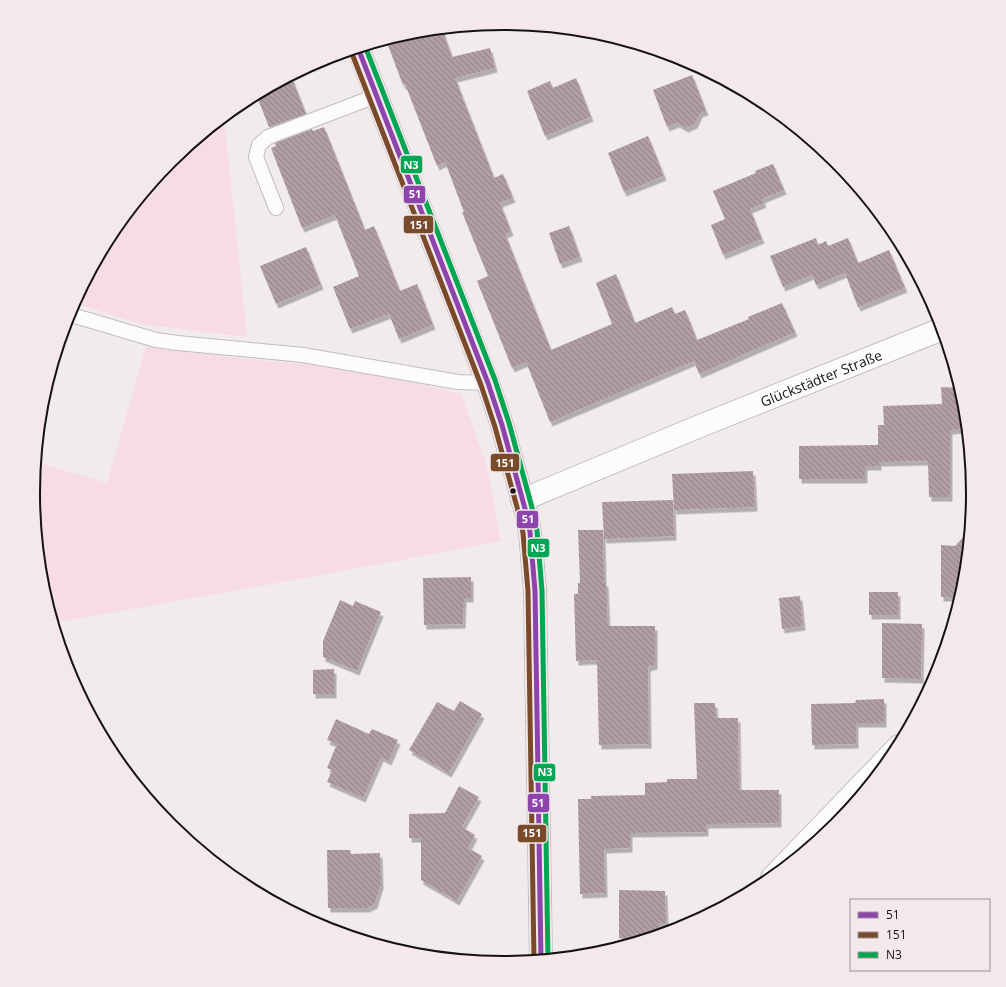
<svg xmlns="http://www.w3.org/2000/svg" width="1006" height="987" font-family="'Open Sans',sans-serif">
<defs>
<pattern id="building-back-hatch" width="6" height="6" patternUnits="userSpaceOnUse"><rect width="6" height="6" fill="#b09ea3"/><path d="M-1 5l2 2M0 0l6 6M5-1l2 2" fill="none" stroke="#8e7f84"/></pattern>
<filter id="shadow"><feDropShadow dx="2.5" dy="4.5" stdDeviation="0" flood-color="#0004"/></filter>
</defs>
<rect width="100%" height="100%" fill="#f1ebec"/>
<path fill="#f8dce4" d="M 224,117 L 247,337 L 140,324 L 74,303 L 112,232 L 170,161 Z
M 146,346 L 246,359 L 332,366 L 408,381 L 461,394 L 487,466 L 501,541 L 311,577 L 53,623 L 41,585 L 33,493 L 36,462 L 107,483 Z"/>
<path fill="url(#building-back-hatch)" filter="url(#shadow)" d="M 442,29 L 452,57 L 490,48 L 495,68 L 455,78 L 494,178 L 503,174 L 513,198 L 500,203 L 511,231 L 505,234 L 551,350 L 612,324 L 596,283 L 616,274 L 635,323 L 672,307 L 675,314 L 685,310 L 697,340 L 749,319 L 748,317 L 782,303 L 795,332 L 699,374 L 694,361 L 550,422 L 526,362 L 512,368 L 477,281 L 488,276 L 462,212 L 464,212 L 445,162 L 437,166 L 405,84 L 403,85 L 386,40 L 411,32 Z
M 692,75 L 706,111 L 700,113 L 695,124 L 686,128 L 677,123 L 667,127 L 653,90 Z
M 291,76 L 306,114 L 269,127 L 256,94 Z
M 576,78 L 591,117 L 545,136 L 527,91 L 550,81 L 553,88 Z
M 324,127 L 365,230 L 374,226 L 400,291 L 417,284 L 433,325 L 399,339 L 389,314 L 350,329 L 333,287 L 359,276 L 335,215 L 302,228 L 271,148 L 276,146 L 275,143 L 312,129 L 313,131 Z
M 648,136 L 664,176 L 624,192 L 608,153 Z
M 773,164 L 784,190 L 762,199 L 764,203 L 750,209 L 762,239 L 723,255 L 711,225 L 725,219 L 713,191 L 756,173 L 755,171 Z
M 569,226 L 580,257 L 560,264 L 549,233 Z
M 816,238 L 818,245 L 826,241 L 828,246 L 848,238 L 858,263 L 889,250 L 905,288 L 858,307 L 845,273 L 816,285 L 812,275 L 783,287 L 770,256 Z
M 306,247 L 321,285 L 276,304 L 260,266 Z
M 941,387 L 960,388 L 964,402 L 967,425 L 963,425 L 963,429 L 950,430 L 950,497 L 929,497 L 928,461 L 879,462 L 879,454 L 879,466 L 865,466 L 865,479 L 799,479 L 799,446 L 878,445 L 878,425 L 884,425 L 883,406 L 942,404 Z
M 753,471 L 755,507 L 674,510 L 672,474 Z
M 673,500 L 674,536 L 604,539 L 602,502 Z
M 578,530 L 603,530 L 604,582 L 606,582 L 608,626 L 655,626 L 655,665 L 648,667 L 649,744 L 599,745 L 597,660 L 576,661 L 574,594 L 578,594 L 578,583 L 580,583 Z
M 970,530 L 964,586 L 961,597 L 941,597 L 941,545 L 955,546 Z
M 471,577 L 471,598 L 464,598 L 463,624 L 424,625 L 423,578 Z
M 869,592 L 898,592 L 898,615 L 869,615 Z
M 800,596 L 803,626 L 782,629 L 779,598 Z
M 340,600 L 353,606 L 355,601 L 381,612 L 357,671 L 323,657 L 323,641 Z
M 882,623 L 922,624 L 921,679 L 882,678 Z
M 334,669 L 334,694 L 313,694 L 313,670 Z
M 884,699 L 884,723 L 856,723 L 856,744 L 812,745 L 811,704 L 855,703 L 856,700 Z
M 460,701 L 482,714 L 449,773 L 409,750 L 437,702 L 454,711 Z
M 694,703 L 715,703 L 716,718 L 738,718 L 739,790 L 779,790 L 779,823 L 706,824 L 706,832 L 630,833 L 630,848 L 604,849 L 605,893 L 580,894 L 578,799 L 591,799 L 591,796 L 645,795 L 645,783 L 667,782 L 667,779 L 697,779 Z
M 336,719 L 369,734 L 372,729 L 398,740 L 389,761 L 381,757 L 363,798 L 327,782 L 332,770 L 327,768 L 337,744 L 327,740 Z
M 459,786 L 479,797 L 462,827 L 475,835 L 468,848 L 482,856 L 457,901 L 421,880 L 421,838 L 409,838 L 409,814 L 445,813 Z
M 327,850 L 350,850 L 351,854 L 380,853 L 381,884 L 375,904 L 367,908 L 328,908 Z
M 619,890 L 665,891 L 666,923 L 659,923 L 659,935 L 636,943 L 635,938 L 619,938 Z"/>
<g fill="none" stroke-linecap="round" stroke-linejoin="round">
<defs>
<path id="lane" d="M 276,208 L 256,157 L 259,145 L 268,137 L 376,96
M 68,314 L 156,340 L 178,343 L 303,355 L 458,382 L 488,383"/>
<g id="street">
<path d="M 358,48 L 488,383 L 502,425 L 527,516 L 530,532 L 535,591 L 541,960"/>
<path id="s1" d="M 522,500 L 700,426 L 942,329"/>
<path d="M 772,878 L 899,746"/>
</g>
</defs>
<use href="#lane" stroke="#c1bdbe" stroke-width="16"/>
<use href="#street" stroke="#c1bdbe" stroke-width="24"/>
<use href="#lane" stroke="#fdfcfc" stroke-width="14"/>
<use href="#street" stroke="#fdfcfc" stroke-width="22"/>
<defs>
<path id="bus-1" d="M 358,48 L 488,383 L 502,425 L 527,516 L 530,532 L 535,591 L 541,960"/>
<path id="bus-2" d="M 351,51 L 481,385 L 495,427 L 520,518 L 523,533 L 528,591 L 534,960"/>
<path id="bus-3" d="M 365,46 L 495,380 L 509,423 L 534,515 L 537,531 L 542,591 L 548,960"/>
</defs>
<use href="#bus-1" stroke="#f4e8eb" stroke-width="8"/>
<use href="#bus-2" stroke="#f4e8eb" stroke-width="8"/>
<use href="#bus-3" stroke="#f4e8eb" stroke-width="8"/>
<use href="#bus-1" stroke="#8e44ad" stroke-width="5"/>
<use href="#bus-2" stroke="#7a4b2a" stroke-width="5"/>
<use href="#bus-3" stroke="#00a651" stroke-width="5"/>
</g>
<circle fill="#161213" stroke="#f4e8eb" stroke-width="1.5" cx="513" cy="491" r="3.5"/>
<g text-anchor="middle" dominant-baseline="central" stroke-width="4" stroke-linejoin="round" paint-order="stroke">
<g font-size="14" fill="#161213" stroke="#f4e8eb">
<text stroke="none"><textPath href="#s1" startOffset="323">Glückstädter Straße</textPath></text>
</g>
</g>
<path d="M0 0H1006V987H0ZM40 493a463 463 0 1 1 926 0a463 463 0 1 1-926 0Z" fill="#f4e8eb" fill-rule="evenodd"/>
<path fill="none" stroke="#161213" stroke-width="2" d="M40 493a463 463 0 1 1 926 0a463 463 0 1 1-926 0Z"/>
<g stroke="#f4e8eb" stroke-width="1.5">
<rect x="400" y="155" width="23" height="19" rx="4" fill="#00a651"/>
<rect x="403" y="185" width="23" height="19" rx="4" fill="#8e44ad"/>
<rect x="403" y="215" width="31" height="19" rx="4" fill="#7a4b2a"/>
<rect x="490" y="453" width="30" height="19" rx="4" fill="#7a4b2a"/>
<rect x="516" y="510" width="23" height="19" rx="4" fill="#8e44ad"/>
<rect x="527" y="538" width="23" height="20" rx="4" fill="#00a651"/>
<rect x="533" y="763" width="23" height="19" rx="4" fill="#00a651"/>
<rect x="527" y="793" width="23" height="20" rx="4" fill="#8e44ad"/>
<rect x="517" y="824" width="30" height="19" rx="4" fill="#7a4b2a"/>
</g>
<g font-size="11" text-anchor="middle" font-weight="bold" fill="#fff">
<text x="411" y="169">N3</text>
<text x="415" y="198">51</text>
<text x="419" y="229">151</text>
<text x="505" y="467">151</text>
<text x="528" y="523">51</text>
<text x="538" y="552">N3</text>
<text x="545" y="776">N3</text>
<text x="538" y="807">51</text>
<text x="532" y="837">151</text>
</g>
<rect x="850" y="899" width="140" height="72" fill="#f4e8eb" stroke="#9b9295"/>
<rect x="858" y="912" width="20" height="6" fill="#8e44ad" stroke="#9b9295"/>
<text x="886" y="919" font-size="12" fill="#161213">51</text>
<rect x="858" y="932" width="20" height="6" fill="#7a4b2a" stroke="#9b9295"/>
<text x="886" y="939" font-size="12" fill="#161213">151</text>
<rect x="858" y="952" width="20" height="6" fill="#00a651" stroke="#9b9295"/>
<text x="886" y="959" font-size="12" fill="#161213">N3</text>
</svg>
